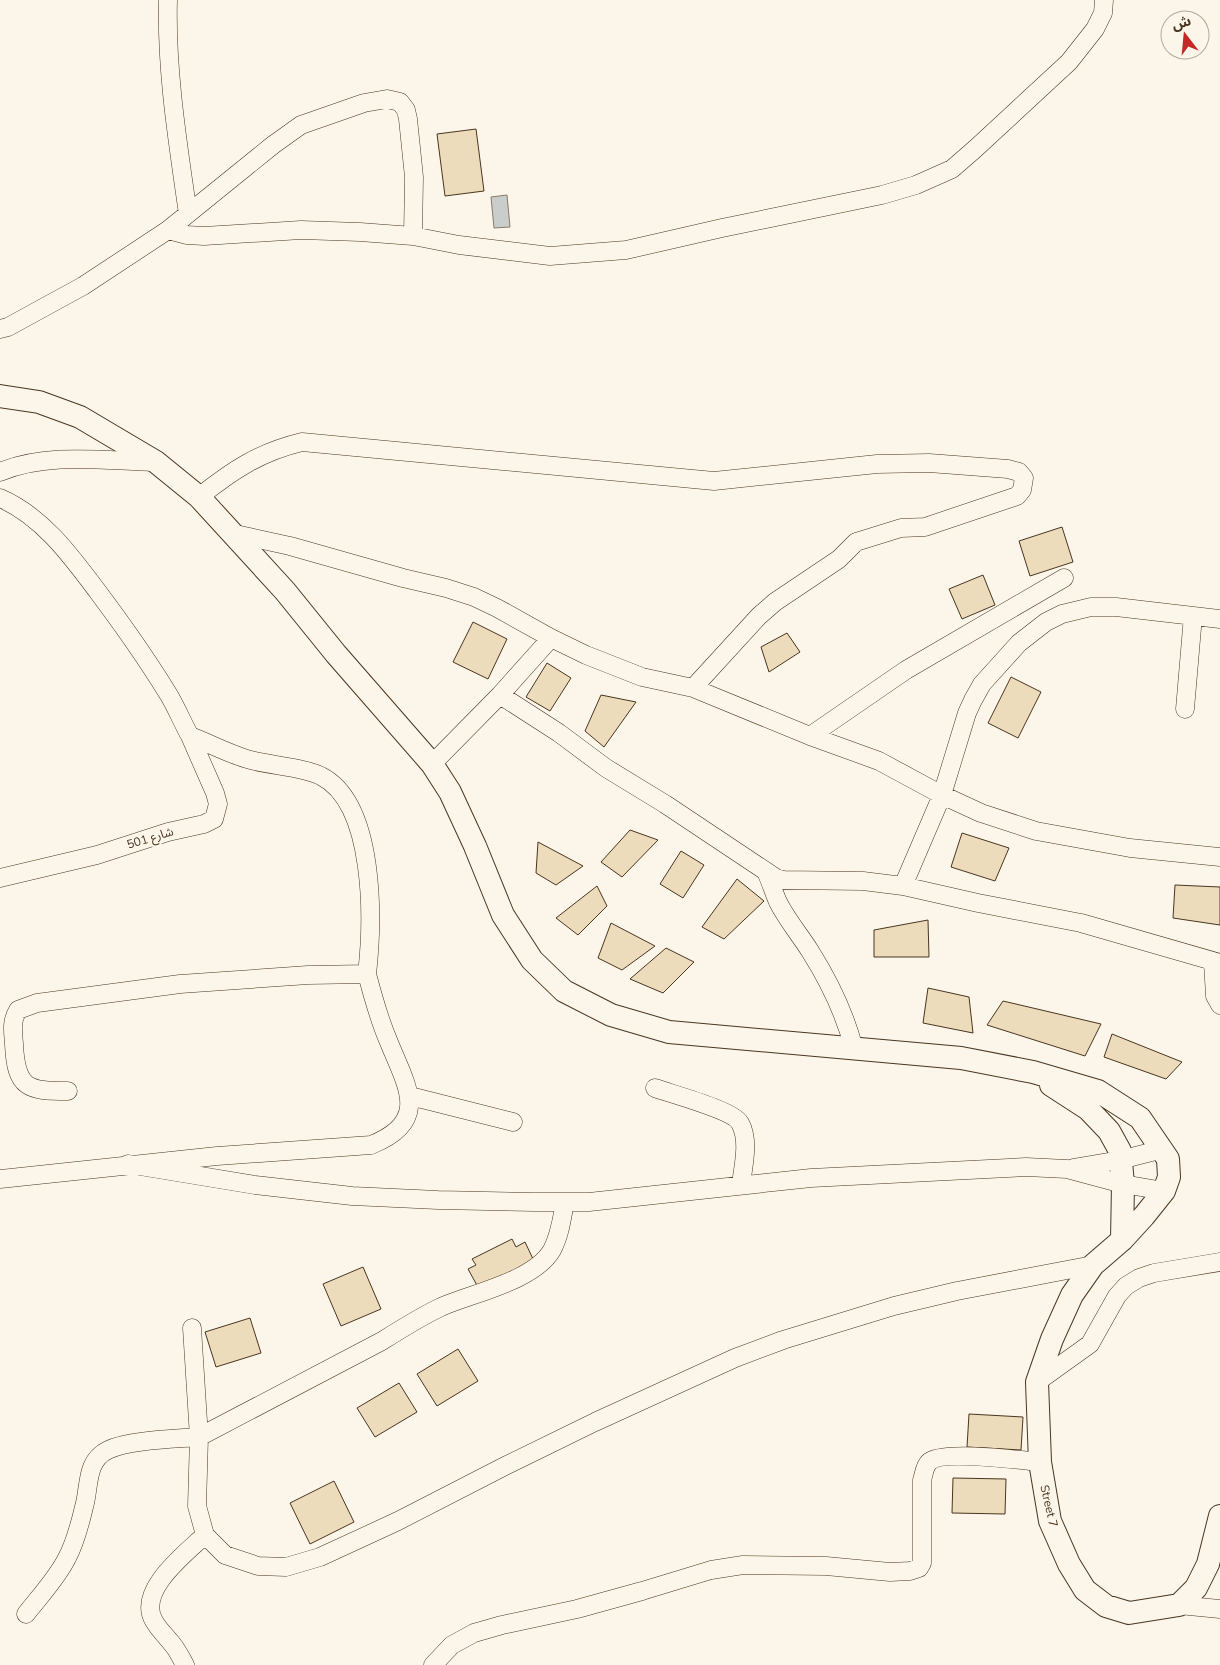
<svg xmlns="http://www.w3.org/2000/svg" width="1220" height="1665" font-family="'Nunito Sans','Noto Sans Arabic',sans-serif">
<rect width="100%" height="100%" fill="#fbf6e9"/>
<path fill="#c9cecd" stroke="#887966" d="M 507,195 L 510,227 L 494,228 L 491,197 Z"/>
<path fill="#ecdcbc" stroke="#4a3520" d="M 476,129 L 484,191 L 445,196 L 437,134 Z
M 1062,527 L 1073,562 L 1030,576 L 1019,541 Z
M 983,575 L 995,605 L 962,619 L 949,589 Z
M 473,622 L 507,639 L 488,679 L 453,662 Z
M 787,633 L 800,652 L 769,672 L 761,647 Z
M 547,663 L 571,678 L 550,711 L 526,697 Z
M 1011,677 L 1041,692 L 1018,738 L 988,723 Z
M 601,695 L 636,702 L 604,747 L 585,731 Z
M 630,830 L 658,840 L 622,877 L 601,862 Z
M 962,833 L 1009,848 L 995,881 L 951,867 Z
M 538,842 L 583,866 L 556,885 L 536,873 Z
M 681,851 L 704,865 L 683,898 L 660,884 Z
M 737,879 L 764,901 L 724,939 L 702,927 Z
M 1175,885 L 1220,887 L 1220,925 L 1173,918 Z
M 597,886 L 607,906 L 578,935 L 556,918 Z
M 928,920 L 929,957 L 874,957 L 874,930 Z
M 611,923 L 655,946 L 622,970 L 598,958 Z
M 666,948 L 694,962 L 663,993 L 630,979 Z
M 928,988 L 969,997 L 973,1033 L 923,1023 Z
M 1003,1001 L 1101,1024 L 1085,1056 L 987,1025 Z
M 1112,1034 L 1182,1062 L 1166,1079 L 1104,1057 Z
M 512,1239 L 516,1247 L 525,1242 L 534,1261 L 479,1289 L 468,1269 L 476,1265 L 472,1259 Z
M 363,1267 L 381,1309 L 341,1326 L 323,1284 Z
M 250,1318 L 261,1353 L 216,1367 L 205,1332 Z
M 458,1349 L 478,1381 L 437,1406 L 417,1374 Z
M 399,1383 L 417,1412 L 375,1437 L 357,1408 Z
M 969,1414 L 1023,1417 L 1021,1450 L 967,1447 Z
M 953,1478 L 1006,1479 L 1005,1514 L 952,1513 Z
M 334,1481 L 354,1522 L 310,1544 L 290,1503 Z"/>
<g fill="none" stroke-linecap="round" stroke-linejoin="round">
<defs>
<path id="minor" d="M 168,0 C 166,71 178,144 188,214
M 168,230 L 187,235 L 204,236 L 301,230 L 360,232 L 413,236 L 459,245 L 550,256 L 626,250 L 722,228 L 882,195 L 916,185 L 952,169 L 975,149 L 1069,62 L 1095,29 L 1103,13 L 1104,0
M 0,329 L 8,327 L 83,286 L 168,230 L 273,145 L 301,125 L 364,103 L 387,99 L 400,102 L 406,110 L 408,119 L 414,177 L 413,236
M 0,472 C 48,452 105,461 156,462
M 199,497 C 233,470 260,452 302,442 L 714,481 L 877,464 L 929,463 L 1008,469 L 1019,472 L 1024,478 L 1022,490 L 1017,496 L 925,527 L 901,528 L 856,542 L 839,559 L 775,602 L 759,616 L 693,688
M 0,498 C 42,516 71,556 98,592 C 122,624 146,658 167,692 C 176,706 182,722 190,736 C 209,743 227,753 247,759 C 269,766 300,766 321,776 C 376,804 373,922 367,974 L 308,975 L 180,984 L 37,1003 L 18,1010 C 11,1021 13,1032 14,1044 C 16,1089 28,1091 68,1091
M 235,534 L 290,546 L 403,578 L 446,588 L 474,597 L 497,608 L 551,638 L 586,655 L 642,677 L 693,688 L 810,736 L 879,761 L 942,795 L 981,813 L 1036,831 L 1130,848 L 1220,857
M 500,695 L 551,638
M 1185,709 L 1193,616
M 810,736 L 906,670 L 1064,578
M 432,764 L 500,695 L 559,733 L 606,768 L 665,804 L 776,878 L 783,880 L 863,881 L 903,886 L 978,903 L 1081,923 L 1220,963
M 767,874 C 771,883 774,893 778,902 C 787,920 800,935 810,951 C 829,981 845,1014 854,1049
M 0,878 L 97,855 L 168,832 L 204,824 L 214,819 L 218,804 L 215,793 L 190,736
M 903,886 L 942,795 L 967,713 L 973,700 L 982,684 L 1019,643 L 1046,622 L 1062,614 L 1091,607 L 1116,607 L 1220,619
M 1213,962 L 1215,996 L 1220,1005
M 655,1088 C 671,1094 733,1110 740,1123 C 750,1141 743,1166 741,1185
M 410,1096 L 513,1122
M 128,1164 L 255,1185 L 352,1196 L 438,1200 L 534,1202 L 589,1202 L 811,1178 L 1026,1167 L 1067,1169 L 1123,1184 L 1164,1191
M 1073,1168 L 1120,1160 L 1163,1149
M 0,1179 L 217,1156 L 371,1145 C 432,1121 406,1085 388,1040 C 379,1019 373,997 367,974
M 192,1328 L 199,1437 L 382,1341 C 401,1329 420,1317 441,1307 C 473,1293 534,1281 552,1250 C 560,1235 562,1218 565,1202
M 1037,1382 L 1090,1344 L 1117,1296 L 1126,1286 L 1139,1278 L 1154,1273 L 1220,1262
M 1179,1605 L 1220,1609
M 26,1614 C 40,1596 57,1578 67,1558 C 75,1543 80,1524 84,1507 C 90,1487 85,1461 108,1450 C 128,1440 175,1439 199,1437 L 197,1506 L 205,1535 L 225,1555 L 258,1566 L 286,1567 L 320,1557 L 398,1521 L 505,1466 L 595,1422 L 735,1358 L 783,1340 L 894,1306 L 957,1291 L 1093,1265
M 185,1665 C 181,1658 178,1651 173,1645 C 167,1637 159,1630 154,1621 C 136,1591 186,1553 205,1535
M 433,1665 L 452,1645 L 474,1633 L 502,1625 L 577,1609 L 642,1591 L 711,1570 L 743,1565 L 826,1566 L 890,1572 L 910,1571 L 919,1568 L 922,1563 L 922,1480 C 924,1475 924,1467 929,1462 C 941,1450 1020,1460 1040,1462"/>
<path id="major" d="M 0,396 L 39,402 L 80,417 L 156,462 L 199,497 L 285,591 L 336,654 L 432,764 L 450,792 L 475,846 L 503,915 L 532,960 L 564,991 L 611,1015 L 669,1032 L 961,1058 L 1033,1072 L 1098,1091 L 1140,1118 L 1168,1159 L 1169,1177 L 1164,1191 L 1144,1216 L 1122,1240 L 1093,1265 L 1072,1295 L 1052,1339 L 1037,1382 L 1040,1462 L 1050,1521 L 1069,1564 L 1085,1590 L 1106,1606 L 1129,1613 L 1179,1605 L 1196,1588 L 1208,1564 L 1220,1516
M 1051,1085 L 1088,1109 L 1109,1131 L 1120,1151 L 1123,1184 L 1122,1240"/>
</defs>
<use href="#minor" stroke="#4a3520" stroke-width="19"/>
<use href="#major" stroke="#4a3520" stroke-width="24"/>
<use href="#minor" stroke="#fbf6e9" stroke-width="18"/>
<use href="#major" stroke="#fbf6e9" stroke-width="22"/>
</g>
<g text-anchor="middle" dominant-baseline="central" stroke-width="4" stroke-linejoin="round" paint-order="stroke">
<g font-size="12" fill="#4a3520" stroke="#fbf6e9">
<text transform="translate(150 838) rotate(-17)">شارع 501</text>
<text transform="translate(1049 1506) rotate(77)">Street 7</text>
</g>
</g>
<g transform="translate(1185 35) rotate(344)"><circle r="24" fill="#fbf6e9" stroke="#b4a999"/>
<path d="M0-4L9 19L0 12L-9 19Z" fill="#c62828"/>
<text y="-8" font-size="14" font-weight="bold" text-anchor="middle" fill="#4a3520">ش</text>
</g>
</svg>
